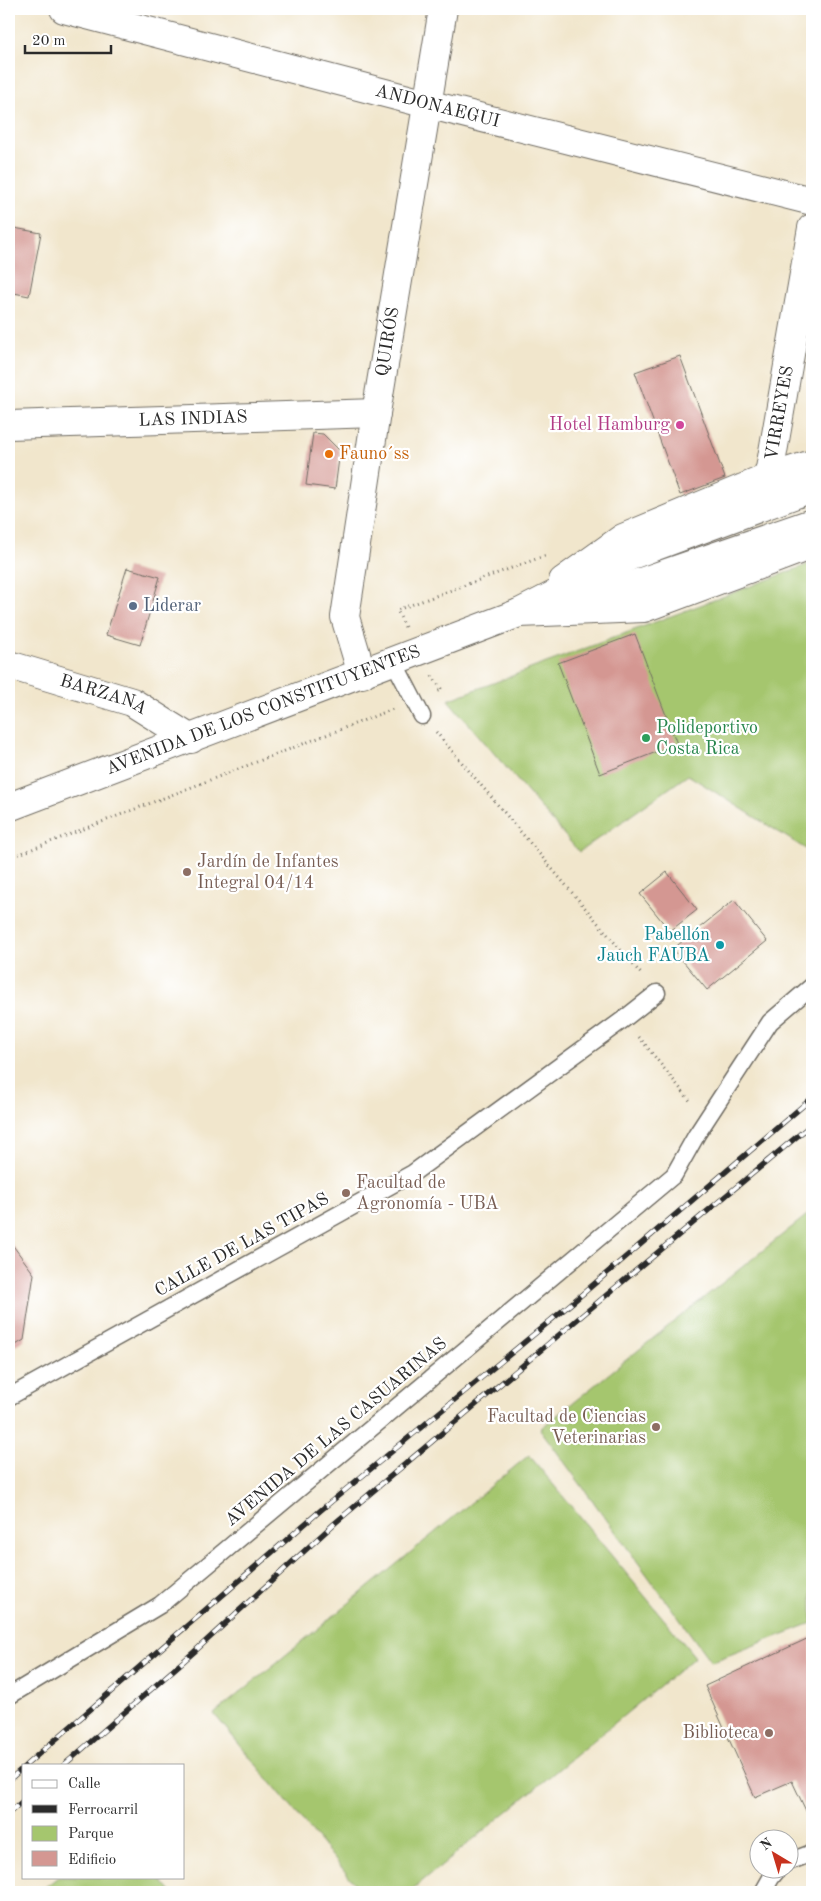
<svg xmlns="http://www.w3.org/2000/svg" width="821" height="1901" font-family="'Old Standard TT',serif">
<rect width="100%" height="100%" fill="#fff"/>
<filter id="ink" filterUnits="userSpaceOnUse"><feTurbulence type="fractalNoise" baseFrequency=".02" numOctaves="2"/><feDisplacementMap in="SourceGraphic" scale="10" xChannelSelector="R" yChannelSelector="G"/><feConvolveMatrix kernelMatrix="1 2 1 2 8 2 1 2 1" color-interpolation-filters="sRGB"/></filter>
<filter id="wash" filterUnits="userSpaceOnUse"><feTurbulence type="fractalNoise" baseFrequency=".0096" numOctaves="4" result="noise"/><feDisplacementMap in="SourceGraphic" scale="20" xChannelSelector="R" yChannelSelector="G"/><feGaussianBlur stdDeviation="1.12" result="paint"/><feColorMatrix in="noise" values="0 0 0 0 0 0 0 0 0 0 0 0 0 0 0 0 0 1.4 0 .05"/><feComposite in="paint" operator="in"/></filter>
<g filter="url(#wash)">
<rect width="100%" height="100%" fill="#f1e6cc"/>
<path fill="#a5c66e" stroke="#68784c" d="M 812,563 L 812,853 L 688,775 L 579,852 L 448,700 Z
M 812,1211 L 812,1623 L 711,1662 L 540,1429 Z
M 529,1455 L 695,1657 L 409,1892 L 362,1892 L 214,1714 Z
M 58,1877 L 158,1877 L 171,1892 L 39,1892 Z"/>
<g id="blocks">
<path fill="#d49792" d="M 9,227 L 41,233 L 29,296 L 9,292 Z
M 680,356 L 725,478 L 680,495 L 635,372 Z
M 313,433 L 323,434 L 340,451 L 335,489 L 306,485 Z
M 127,568 L 160,577 L 140,645 L 106,635 Z
M 635,634 L 677,744 L 600,774 L 558,663 Z
M 667,872 L 697,910 L 670,931 L 640,894 Z
M 734,900 L 767,941 L 707,990 L 673,949 Z
M 11,1243 L 34,1274 L 24,1340 L 9,1349 L 9,1244 Z
M 811,1637 L 812,1811 L 807,1813 L 792,1781 L 755,1797 L 705,1686 Z"/>
</g>
</g>
<g filter="url(#ink)">
<use href="#blocks" fill-opacity="0" stroke="#706c63" stroke-width="1"/>
<g fill="none" stroke-linecap="round" stroke-linejoin="round">
<defs>
<path id="lane" d="M 394,662 L 422,716
M 9,1397 L 413,1173 L 624,1019 L 657,993
M 9,1696 L 160,1605 L 674,1175 L 697,1134 L 770,1022 L 812,986
M 788,1862 L 812,1853
M 763,1892 L 771,1878 L 779,1868"/>
<g id="street">
<path id="s1" d="M 64,9 L 427,104 L 812,201"/>
<path id="s2" d="M 9,425 L 376,413"/>
<path id="s3" d="M 765,479 L 770,469 L 812,228"/>
<path d="M 563,581 L 623,538 L 765,479 L 812,464"/>
<path d="M 519,613 L 644,608 L 812,545"/>
<path id="s4" d="M 9,665 L 132,702 L 191,739"/>
</g>
<g id="secondary">
<path d="M 567,601 L 635,584 L 812,523"/>
<path id="s5" d="M 362,674 L 345,617 L 376,413 L 443,9"/>
<path id="s6" d="M 9,807 L 519,613 L 632,555 L 812,488"/>
</g>
</defs>
<use href="#lane" stroke="#706c63" stroke-width="19"/>
<use href="#street" stroke="#706c63" stroke-width="30"/>
<use href="#secondary" stroke="#706c63" stroke-width="30"/>
<path stroke="#706c63" stroke-width="3" stroke-dasharray="1 4" stroke-linecap="butt" d="M 405,627 L 397,610 L 547,555
M 432,676 L 442,690 L 436,692
M 436,732 L 642,975
M 9,858 L 393,709
M 639,1037 L 691,1102"/>
<use href="#lane" stroke="#fff" stroke-width="16"/>
<use href="#street" stroke="#fff" stroke-width="28"/>
<use href="#secondary" stroke="#fff" stroke-width="28"/>
<defs>
<path id="rail" d="M 26,1765 L 321,1510 L 573,1302 L 812,1098
M 64,1765 L 194,1652 L 335,1523 L 585,1313 L 812,1124
M 9,1780 L 24,1767
M 9,1813 L 24,1800"/>
</defs>
<use href="#rail" stroke="#2b2b2b" stroke-width="5.5"/>
<use href="#rail" stroke="#fff" stroke-width="4" stroke-dasharray="11" stroke-linecap="butt"/>
</g>
</g>
<circle fill="#d1479c" stroke="#fff" stroke-width="2" cx="680" cy="425" r="5"/>
<circle fill="#e8710a" stroke="#fff" stroke-width="2" cx="329" cy="454" r="5"/>
<circle fill="#5c6f8a" stroke="#fff" stroke-width="2" cx="133" cy="606" r="5"/>
<circle fill="#2e9e5b" stroke="#fff" stroke-width="2" cx="646" cy="738" r="5"/>
<g fill="#8d6e63" stroke="#fff" stroke-width="2">
<circle cx="187" cy="872" r="5"/>
<circle cx="346" cy="1193" r="5"/>
<circle cx="656" cy="1427" r="5"/>
<circle cx="769" cy="1733" r="5"/>
</g>
<circle fill="#0f9aa8" stroke="#fff" stroke-width="2" cx="720" cy="945" r="5"/>
<g text-anchor="middle" dominant-baseline="central" stroke-width="4.5" stroke-linejoin="round" paint-order="stroke">
<g font-size="18" fill="#2b2b2b" stroke="#fff">
<text stroke="none"><textPath href="#s1" startOffset="386">ANDONAEGUI</textPath></text>
<text stroke="none"><textPath href="#s5" startOffset="338">QUIRÓS</textPath></text>
<text stroke="none"><textPath href="#s3" startOffset="68">VIRREYES</textPath></text>
<text stroke="none"><textPath href="#s2" startOffset="184">LAS INDIAS</textPath></text>
<text stroke="none"><textPath href="#s4" startOffset="99">BARZANA</textPath></text>
<text stroke="none"><textPath href="#s6" startOffset="272">AVENIDA DE LOS CONSTITUYENTES</textPath></text>
<text transform="translate(242 1245) rotate(-29)">CALLE DE LAS TIPAS</text>
<text transform="translate(336 1432) rotate(-40)">AVENIDA DE LAS CASUARINAS</text>
</g>
<g font-size="18" fill="#b23c85" stroke="#fff" text-anchor="end">
<text x="670" y="425">Hotel Hamburg</text>
</g>
<g font-size="18" fill="#c56008" stroke="#fff" text-anchor="start">
<text x="339" y="454">Fauno´ss</text>
</g>
<g font-size="18" fill="#4e5e75" stroke="#fff" text-anchor="start">
<text x="143" y="606">Liderar</text>
</g>
<g font-size="18" fill="#27864d" stroke="#fff" text-anchor="start">
<text x="656" y="728">Polideportivo<tspan x="656" dy="21">Costa Rica</tspan></text>
</g>
<g font-size="18" fill="#785e54" stroke="#fff" text-anchor="start">
<text x="197" y="862">Jardín de Infantes<tspan x="197" dy="21">Integral 04/14</tspan></text>
<text x="356" y="1183">Facultad de<tspan x="356" dy="21">Agronomía - UBA</tspan></text>
<text x="646" y="1417" text-anchor="end">Facultad de Ciencias<tspan x="646" dy="21">Veterinarias</tspan></text>
<text x="759" y="1733" text-anchor="end">Biblioteca</text>
</g>
<g font-size="18" fill="#0d838f" stroke="#fff" text-anchor="end">
<text x="710" y="935">Pabellón<tspan x="710" dy="21">Jauch FAUBA</tspan></text>
</g>
</g>
<rect width="821" height="1901" fill="none" stroke="#fff" stroke-width="30"/>
<rect x="22" y="1764" width="162" height="115" fill="#ffffff" stroke="#aaaaaa"/>
<rect x="32" y="1780" width="25" height="8" fill="#ffffff" stroke="#aaaaaa"/>
<text x="68" y="1788" font-size="15" fill="#2b2b2b">Calle</text>
<rect x="32" y="1805" width="25" height="8" fill="#2b2b2b" stroke="#aaaaaa"/>
<text x="68" y="1814" font-size="15" fill="#2b2b2b">Ferrocarril</text>
<rect x="32" y="1826" width="25" height="15" fill="#a5c66e" stroke="#aaaaaa"/>
<text x="68" y="1838" font-size="15" fill="#2b2b2b">Parque</text>
<rect x="32" y="1851" width="25" height="15" fill="#d49792" stroke="#aaaaaa"/>
<text x="68" y="1864" font-size="15" fill="#2b2b2b">Edificio</text>
<g transform="translate(774 1854) rotate(322)"><circle r="24" fill="#ffffff" stroke="#aaaaaa"/>
<path d="M0-4L9 19L0 12L-9 19Z" fill="#c8321e"/>
<text y="-8" font-size="14" font-weight="bold" text-anchor="middle" fill="#2b2b2b">N</text>
</g>
<path d="M25 45v8h86v-8" fill="none" stroke="#2b2b2b" stroke-width="2.5"/>
<text x="32" y="45" font-size="15" fill="#2b2b2b" stroke="#ffffff" stroke-width="4" paint-order="stroke">20 m</text>
</svg>
